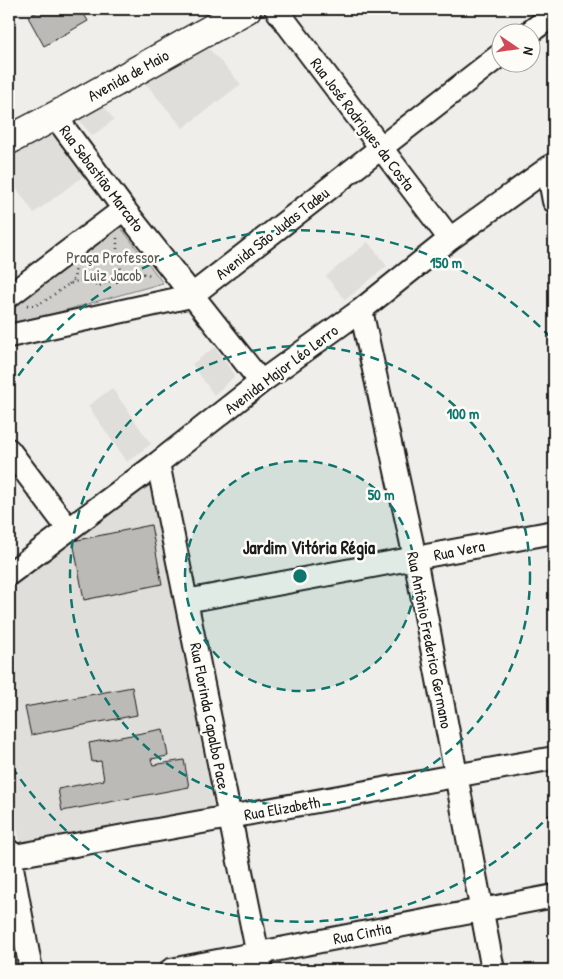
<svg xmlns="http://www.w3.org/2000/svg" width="563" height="979" font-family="'Patrick Hand',sans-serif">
<rect width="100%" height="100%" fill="#f0eeea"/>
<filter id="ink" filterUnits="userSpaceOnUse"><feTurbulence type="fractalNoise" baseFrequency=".02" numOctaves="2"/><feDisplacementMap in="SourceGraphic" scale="10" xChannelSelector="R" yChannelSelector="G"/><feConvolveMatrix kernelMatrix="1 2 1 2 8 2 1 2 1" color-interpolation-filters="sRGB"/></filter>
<g filter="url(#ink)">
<path fill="#e0deda" d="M 202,41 L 241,84 L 183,128 L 141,78 Z
M 100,100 L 114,120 L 92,136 L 76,116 Z
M 51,130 L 85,175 L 34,213 L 9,178 L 9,151 Z
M 368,242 L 387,266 L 345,300 L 326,276 Z
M 215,347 L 234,374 L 233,378 L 214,395 L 192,364 Z
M 112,388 L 151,444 L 127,462 L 88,406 Z
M 151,482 L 214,809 L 20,842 L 9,790 L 9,588 Z"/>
<path fill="#d0cfcc" stroke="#767674" d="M 119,225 L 163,283 L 9,326 L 9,308 Z"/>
<path fill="#bbbab6" stroke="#1c1c1c" d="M 42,9 L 81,9 L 88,21 L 44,46 L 28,17 Z
M 151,525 L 162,584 L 84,600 L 73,541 Z
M 132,687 L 137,715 L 31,735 L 25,707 Z
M 163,729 L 168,756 L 151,759 L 153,765 L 184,760 L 189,787 L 62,811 L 58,789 L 104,780 L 101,761 L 92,762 L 89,743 Z"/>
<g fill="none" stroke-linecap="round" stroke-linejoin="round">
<defs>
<path id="minor" d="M 276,9 L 450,239
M 530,32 L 554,14
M 55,116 L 124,209 L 261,382
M 548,169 L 554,201
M 9,296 L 124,209
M 361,310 L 415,558 L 493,970
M 9,336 L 191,296 L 500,55
M 9,450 L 69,530
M 158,463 L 261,970
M 9,574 L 158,463 L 261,382 L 361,310 L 450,239 L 554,164
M 186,601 L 554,532
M 9,851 L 31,970
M 9,857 L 554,758
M 171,970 L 554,896"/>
<path id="major" d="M 9,140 L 55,116 L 247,9"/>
</defs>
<use href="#minor" stroke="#1c1c1c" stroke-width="26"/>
<use href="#major" stroke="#1c1c1c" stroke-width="31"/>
<path stroke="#1c1c1c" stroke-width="2.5" stroke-dasharray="1 4" stroke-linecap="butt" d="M 117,238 L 117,250 L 121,270
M 69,284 L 74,279 L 76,267
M 27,305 C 46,309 63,281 80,281 C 86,281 93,285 99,286 L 116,278 L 121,270 L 152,275"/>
<use href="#minor" stroke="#fdfcf7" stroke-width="22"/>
<use href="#major" stroke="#fdfcf7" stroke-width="28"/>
</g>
</g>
<circle cx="300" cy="576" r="115" fill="#0f766e" fill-opacity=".12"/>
<g fill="none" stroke="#0f766e" stroke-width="2.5" stroke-dasharray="9 6">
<circle cx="300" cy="576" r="115"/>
<circle cx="300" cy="576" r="230"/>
<path d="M553 812A346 346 0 0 1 10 764M10 388A346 346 0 0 1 553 340"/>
</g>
<g text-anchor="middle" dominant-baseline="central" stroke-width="5" stroke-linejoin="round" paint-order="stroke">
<g font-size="16" fill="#1c1c1c" stroke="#fdfcf7">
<text transform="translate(128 75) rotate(-29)">Avenida de Maio</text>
<text transform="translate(363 124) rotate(53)">Rua José Rodrigues da Costa</text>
<text transform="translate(102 178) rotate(53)">Rua Sebastião Marcato</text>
<text transform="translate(272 233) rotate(-38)">Avenida São Judas Tadeu</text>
<text transform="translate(281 369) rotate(-37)">Avenida Major Léo Lerro</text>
<text transform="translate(459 550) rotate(-11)">Rua Vera</text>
<text transform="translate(430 640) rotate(79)">Rua Antônio Frederico Germano</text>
<text transform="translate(210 716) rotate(79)">Rua Florinda Capalbo Pace</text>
<text transform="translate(282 808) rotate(-10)">Rua Elizabeth</text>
<text transform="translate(362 933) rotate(-11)">Rua Cintia</text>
</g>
<g font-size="16" fill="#5b5b5a" stroke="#fdfcf7">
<text x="113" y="257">Praça Professor<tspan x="113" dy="18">Luiz Jacob</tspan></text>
</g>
<g font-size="18" font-weight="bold" fill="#1c1c1c" stroke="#fdfcf7">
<text x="309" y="547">Jardim Vitória Régia</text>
</g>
</g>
<circle cx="300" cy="576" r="8" fill="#0f766e" stroke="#fdfcf7" stroke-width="2.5"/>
<g font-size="15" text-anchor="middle" font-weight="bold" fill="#0f766e" stroke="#fdfcf7" stroke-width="5" stroke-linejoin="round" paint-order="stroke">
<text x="446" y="268">150 m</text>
<text x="463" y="419">100 m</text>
<text x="381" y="500">50 m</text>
</g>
<rect width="563" height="979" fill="none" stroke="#fdfcf7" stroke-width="30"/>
<rect x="15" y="15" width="533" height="949" fill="none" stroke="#1c1c1c" stroke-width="2" filter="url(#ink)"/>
<g transform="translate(516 48) rotate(103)"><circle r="24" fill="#fdfcf7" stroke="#a3a29f"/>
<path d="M0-4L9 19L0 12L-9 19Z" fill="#d1495b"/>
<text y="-8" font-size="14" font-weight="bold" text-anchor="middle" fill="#1c1c1c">N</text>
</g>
</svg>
